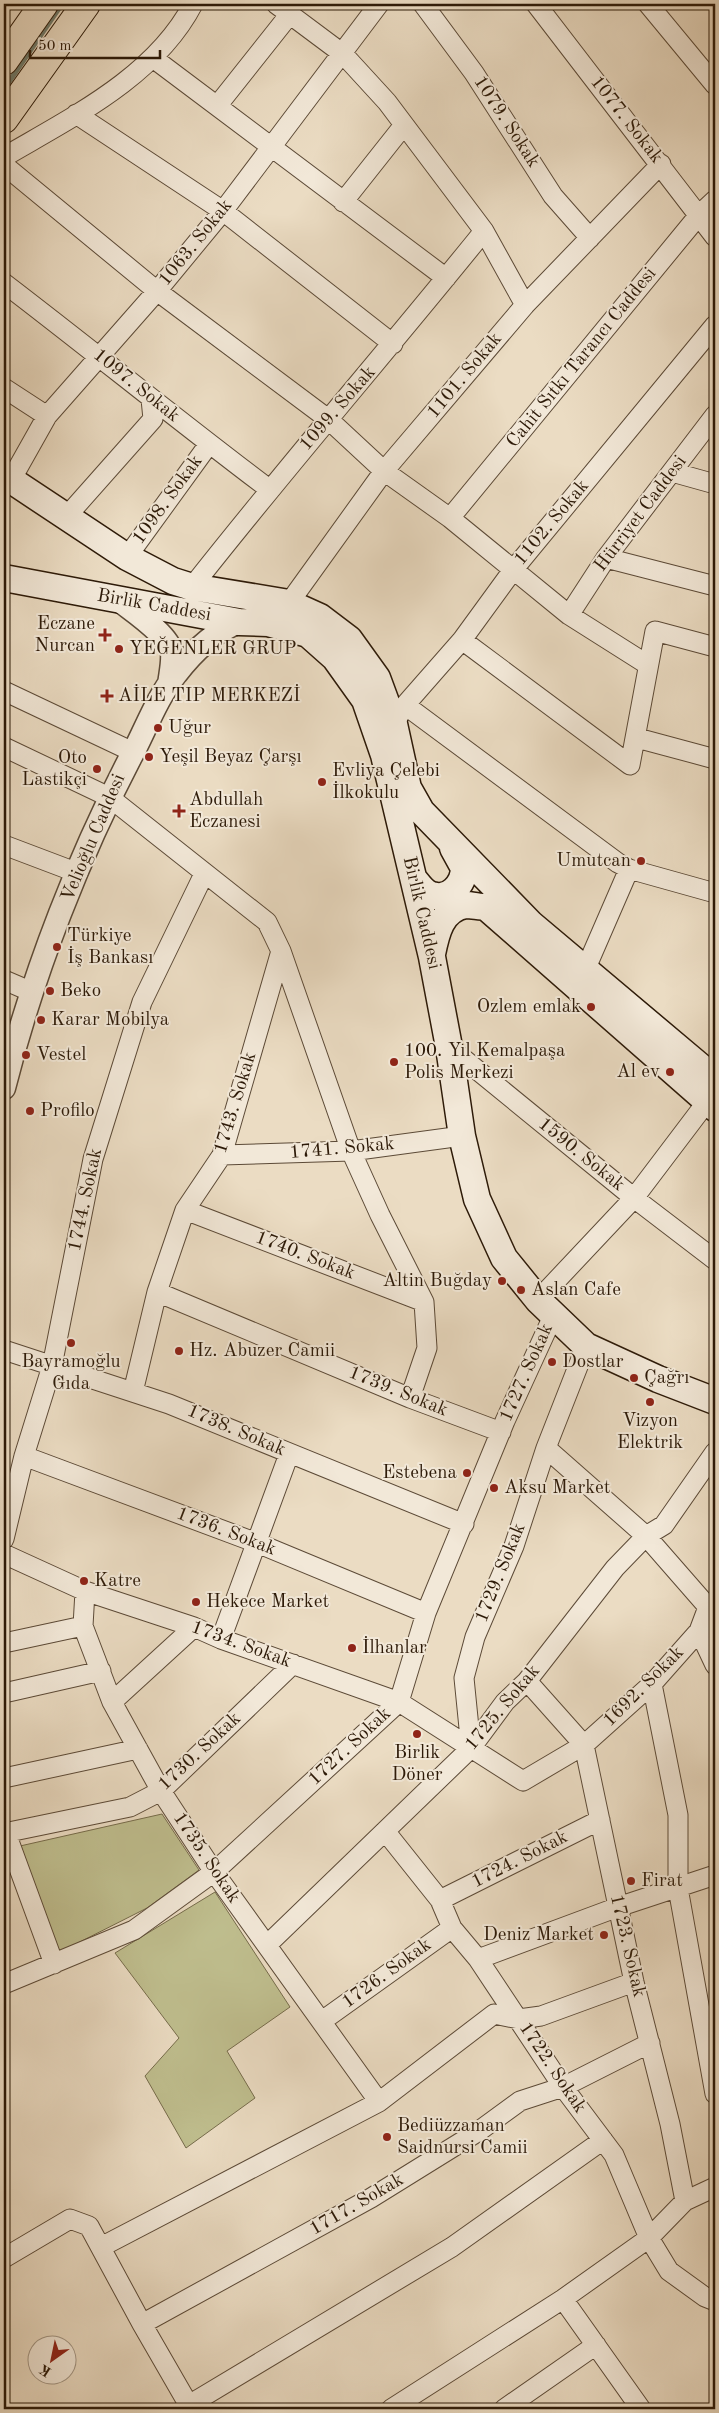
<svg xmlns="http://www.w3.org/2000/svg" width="719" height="2413" font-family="'Old Standard TT',serif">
<rect width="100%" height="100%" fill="#ebdcc3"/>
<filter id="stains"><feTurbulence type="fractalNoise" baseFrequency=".004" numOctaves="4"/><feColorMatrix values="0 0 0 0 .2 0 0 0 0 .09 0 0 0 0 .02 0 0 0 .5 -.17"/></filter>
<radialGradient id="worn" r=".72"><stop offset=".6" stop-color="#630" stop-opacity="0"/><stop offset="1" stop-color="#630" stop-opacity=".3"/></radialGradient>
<path fill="#bfbe8e" stroke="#766c4b" d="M 162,1814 L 199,1870 L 147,1908 L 58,1953 L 20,1846 Z
M 215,1892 L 290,2007 L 227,2051 L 255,2098 L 186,2148 L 145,2076 L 179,2038 L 115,1953 Z"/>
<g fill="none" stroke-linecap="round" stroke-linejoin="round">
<path stroke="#6e7b6c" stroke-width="5" d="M 4,89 L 62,4"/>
<defs>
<path id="minor" d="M 276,4 L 343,54 L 387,102 L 484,231 L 525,305
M 423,4 L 474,73 L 553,196 L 590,238
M 536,4 L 715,237
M 648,4 L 715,85
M 153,58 L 446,278
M 217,106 L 290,14
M 76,114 L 223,211 L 393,344
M 4,157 C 72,117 155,77 193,4
M 4,165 L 157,291 L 328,419 L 384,471 L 450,518 L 569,615 L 648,665
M 343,202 L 404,125
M 4,283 C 93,351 180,422 269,489
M 4,388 L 47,416
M 672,472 L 715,484
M 11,480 L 47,416 L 157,291 L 223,211 L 379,4
M 67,516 L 153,419 L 151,399
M 450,518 L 699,215 L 715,200
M 127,557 L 209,444
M 606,558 L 715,586
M 192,587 C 287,466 388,350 484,231
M 289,603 L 384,471 L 525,305 L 661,164
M 569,615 L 606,558 L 715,415
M 462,640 L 630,765 L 655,631 L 715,647
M 4,691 L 133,752
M 405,705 L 618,863 L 629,869 L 715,893
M 394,724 L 405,705 L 462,640 L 513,570 L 715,325
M 637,738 L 715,759
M 4,747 L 109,797 L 267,922 L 281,951 L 351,1151 L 380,1215 L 424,1302 L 427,1348 L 410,1398
M 4,845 L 78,873
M 586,968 L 629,869
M 4,980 L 32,992
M 449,1047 L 634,1198 L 715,1260
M 222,1155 L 351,1151 L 462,1136
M 185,1210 L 424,1302
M 157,1292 L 410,1398 L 501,1432
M 538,1300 L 634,1198 L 715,1091
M 4,1350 L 169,1404 L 464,1524
M 133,1392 L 157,1292 L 185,1210 L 222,1155 L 281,951
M 546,1448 L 646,1536 L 708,1607
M 24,1456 L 257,1543 L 426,1613
M 4,1539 L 24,1456 L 52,1366 L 93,1159 L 142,1002 L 204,874
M 4,1554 L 85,1591 L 194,1627 L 221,1639 L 399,1702 L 523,1781 L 584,1745 L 652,1684 L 699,1631 L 708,1607 L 715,1602
M 85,1591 L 83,1626 L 112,1702 L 161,1791 L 214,1872 L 379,2102
M 699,1631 L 715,1665
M 221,1639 L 289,1454
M 4,1643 L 83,1626
M 527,1681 L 584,1745 L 634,1982 L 670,2124 L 685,2201
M 652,1684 L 678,1815 L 678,1888 L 715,2094
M 4,1693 L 101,1671
M 112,1702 L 194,1627
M 471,1748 L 464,1678 L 475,1637 L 514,1546 L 546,1448 L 586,1346
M 4,1778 L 138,1749
M 385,1831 L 440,1900 L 452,1928 L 478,1959 L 563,2087 L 614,2155 L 649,2238 L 669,2271 L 705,2297 L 715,2301
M 4,1833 L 130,1807 L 161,1791 L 293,1664
M 6,1833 L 54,1964
M 440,1900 L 600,1820
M 267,1945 L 471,1748 L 505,1702 L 527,1681 L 615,1568 L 646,1536 L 664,1525 L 715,1452
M 478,1959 L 618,1907 L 715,1875
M 4,1984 L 134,1930 L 214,1872 L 399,1702 L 426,1613 L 505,1421 L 554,1314
M 322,2021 L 452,1928
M 101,2247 L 379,2102 L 494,2014 L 519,2019 L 541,2016 L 634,1982
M 4,2258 L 70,2219 L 89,2226 L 142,2324 L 191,2409
M 563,2299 L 641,2409
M 142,2324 L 371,2198 L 479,2131 L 520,2101 L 563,2087 L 650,2043
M 189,2405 L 452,2247 L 603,2140
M 391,2409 L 563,2299 L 649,2238 L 685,2201 L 715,2187
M 504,2409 L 596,2345"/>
<path id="tertiary" d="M 120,601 C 134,612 169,635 172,653 C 173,663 170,675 169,685
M 4,1088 C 33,973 80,852 136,747 C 148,723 159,695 176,674 C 193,652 213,632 239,622"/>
<path id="secondary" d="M 4,478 L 11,480 L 127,557 L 173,581 L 192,587 L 289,603 L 320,617 L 349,639 L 377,678 L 394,724 L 408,788 L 421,811 L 531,924 L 715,1079
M 4,578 L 239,622 L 268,623 L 308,634 L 335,658 L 365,700 L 384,755 L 432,957 L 449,1047 L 462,1136 L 477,1199 L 504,1258 L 538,1300 L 586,1346 L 658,1379 L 715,1401
M 414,879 C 419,885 424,893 432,895 C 449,901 464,884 464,868 L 453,848
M 432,954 C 436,934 441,909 466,905 C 472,905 480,907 486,907 L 715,1108"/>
<path id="primary" d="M 4,61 L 44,4
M 4,119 L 86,4"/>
</defs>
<use href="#minor" stroke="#5c4a37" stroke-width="21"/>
<use href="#tertiary" stroke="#5c4a37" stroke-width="25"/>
<use href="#secondary" stroke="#2d1a08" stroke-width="29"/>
<use href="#primary" stroke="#2d1a08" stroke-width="30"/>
<use href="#minor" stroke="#f2e8d8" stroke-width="19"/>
<use href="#tertiary" stroke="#f2e8d8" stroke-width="22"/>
<use href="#secondary" stroke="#f2e8d8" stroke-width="26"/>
<use href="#primary" stroke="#ebdcc3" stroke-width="28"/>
</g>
<g fill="#8f2418" stroke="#f2e8d8" stroke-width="2">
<path d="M102.5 627.5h5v5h5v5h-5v5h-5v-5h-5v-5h5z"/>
<circle cx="119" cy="649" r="5"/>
<path d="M104.5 688.5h5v5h5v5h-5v5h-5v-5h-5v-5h5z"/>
<circle cx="158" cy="728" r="5"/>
<circle cx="149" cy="757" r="5"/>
<circle cx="97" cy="769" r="5"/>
<circle cx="322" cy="782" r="5"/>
<path d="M176.5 803.5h5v5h5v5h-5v5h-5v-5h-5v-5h5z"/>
<circle cx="641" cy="861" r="5"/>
<circle cx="57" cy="947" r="5"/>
<circle cx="50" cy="991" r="5"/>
<circle cx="591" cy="1007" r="5"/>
<circle cx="41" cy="1020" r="5"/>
<circle cx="26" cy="1055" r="5"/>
<circle cx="394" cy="1062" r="5"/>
<circle cx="670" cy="1072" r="5"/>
<circle cx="30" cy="1111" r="5"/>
<circle cx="502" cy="1281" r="5"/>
<circle cx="521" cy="1290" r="5"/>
<circle cx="71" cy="1343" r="5"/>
<circle cx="179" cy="1351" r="5"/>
<circle cx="552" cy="1362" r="5"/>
<circle cx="634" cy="1378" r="5"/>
<circle cx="650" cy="1402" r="5"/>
<circle cx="467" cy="1473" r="5"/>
<circle cx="494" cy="1488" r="5"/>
<circle cx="84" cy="1581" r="5"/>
<circle cx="196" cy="1602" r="5"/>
<circle cx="352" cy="1648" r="5"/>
<circle cx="417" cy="1734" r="5"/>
<circle cx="631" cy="1881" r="5"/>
<circle cx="604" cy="1935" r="5"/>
<circle cx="387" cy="2137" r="5"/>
</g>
<g text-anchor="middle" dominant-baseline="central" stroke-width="4" stroke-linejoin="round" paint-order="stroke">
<g font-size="19" fill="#2d1a08" stroke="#f2e8d8">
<text transform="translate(626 120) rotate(52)">1077. Sokak</text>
<text transform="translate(506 122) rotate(57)">1079. Sokak</text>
<text transform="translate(196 243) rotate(-51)">1063. Sokak</text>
<text transform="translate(582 358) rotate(-51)">Cahit Sıtkı Tarancı Caddesi</text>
<text transform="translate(465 376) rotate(-50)">1101. Sokak</text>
<text transform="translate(136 386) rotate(39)">1097. Sokak</text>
<text transform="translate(338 409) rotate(-49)">1099. Sokak</text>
<text transform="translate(168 500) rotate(-54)">1098. Sokak</text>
<text transform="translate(641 514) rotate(-53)">Hürriyet Caddesi</text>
<text transform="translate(552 523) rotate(-50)">1102. Sokak</text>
<text transform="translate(154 606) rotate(10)">Birlik Caddesi</text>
<text transform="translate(94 838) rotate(-67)">Velioğlu Caddesi</text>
<text transform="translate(421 913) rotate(77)">Birlik Caddesi</text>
<text transform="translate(236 1103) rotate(-73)">1743. Sokak</text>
<text transform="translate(342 1149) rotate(-5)">1741. Sokak</text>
<text transform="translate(581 1155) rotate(39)">1590. Sokak</text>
<text transform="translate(86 1200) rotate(-78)">1744. Sokak</text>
<text transform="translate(305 1256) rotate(21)">1740. Sokak</text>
<text transform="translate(527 1373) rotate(-66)">1727. Sokak</text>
<text transform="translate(398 1392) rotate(22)">1739. Sokak</text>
<text transform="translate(236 1431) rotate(23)">1738. Sokak</text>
<text transform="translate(226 1532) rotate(21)">1736. Sokak</text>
<text transform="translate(501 1573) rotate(-68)">1729. Sokak</text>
<text transform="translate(241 1645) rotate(20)">1734. Sokak</text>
<text transform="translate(644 1687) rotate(-45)">1692. Sokak</text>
<text transform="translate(503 1708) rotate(-50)">1725. Sokak</text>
<text transform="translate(350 1747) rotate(-43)">1727. Sokak</text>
<text transform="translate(200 1752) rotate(-43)">1730. Sokak</text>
<text transform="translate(206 1858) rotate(56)">1735. Sokak</text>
<text transform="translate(520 1860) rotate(-27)">1724. Sokak</text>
<text transform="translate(627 1946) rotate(77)">1723. Sokak</text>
<text transform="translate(387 1974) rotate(-36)">1726. Sokak</text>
<text transform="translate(552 2068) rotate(56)">1722. Sokak</text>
<text transform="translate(357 2205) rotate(-30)">1717. Sokak</text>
</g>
<g font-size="19" fill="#2d1a08" stroke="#f2e8d8" text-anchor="start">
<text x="95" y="624" text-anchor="end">Eczane<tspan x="95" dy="22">Nurcan</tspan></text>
<text x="129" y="649">YEĞENLER GRUP</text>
<text x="118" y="696">AİLE TIP MERKEZİ</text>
<text x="168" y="728">Uğur</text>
<text x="159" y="757">Yeşil Beyaz Çarşı</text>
<text x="87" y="758" text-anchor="end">Oto<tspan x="87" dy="22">Lastikçi</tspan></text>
<text x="332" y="771">Evliya Çelebi<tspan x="332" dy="22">İlkokulu</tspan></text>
<text x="189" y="800">Abdullah<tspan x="189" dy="22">Eczanesi</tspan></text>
<text x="631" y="861" text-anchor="end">Umutcan</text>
<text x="67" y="936">Türkiye<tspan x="67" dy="22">İş Bankası</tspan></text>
<text x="60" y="991">Beko</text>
<text x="581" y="1007" text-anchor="end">Ozlem emlak</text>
<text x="51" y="1020">Karar Mobilya</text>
<text x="404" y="1051">100. Yıl Kemalpaşa<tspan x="404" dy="22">Polis Merkezi</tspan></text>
<text x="36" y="1055">Vestel</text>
<text x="660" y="1072" text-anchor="end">Al ev</text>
<text x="40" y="1111">Profilo</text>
<text x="492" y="1281" text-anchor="end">Altin Buğday</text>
<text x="531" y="1290">Aslan Cafe</text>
<text x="189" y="1351">Hz. Abuzer Camii</text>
<text x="71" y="1362" text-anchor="middle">Bayramoğlu<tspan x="71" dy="22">Gıda</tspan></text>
<text x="562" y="1362">Dostlar</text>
<text x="644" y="1378">Çağrı</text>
<text x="650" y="1421" text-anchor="middle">Vizyon<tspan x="650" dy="22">Elektrik</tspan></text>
<text x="457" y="1473" text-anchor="end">Estebena</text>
<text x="504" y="1488">Aksu Market</text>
<text x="94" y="1581">Katre</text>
<text x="206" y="1602">Hekece Market</text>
<text x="362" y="1648">İlhanlar</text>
<text x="417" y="1753" text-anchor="middle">Birlik<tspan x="417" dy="22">Döner</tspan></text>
<text x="641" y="1881">Firat</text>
<text x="594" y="1935" text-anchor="end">Deniz Market</text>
<text x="397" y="2126">Bediüzzaman<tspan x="397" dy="22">Saidnursi Camii</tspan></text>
</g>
</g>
<rect width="719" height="2413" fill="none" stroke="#ebdcc3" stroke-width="20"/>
<rect x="5" y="5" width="709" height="2403" fill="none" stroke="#2d1a08" stroke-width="2.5"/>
<rect x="10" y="10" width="699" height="2393" fill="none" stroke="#2d1a08"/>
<g transform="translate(52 2360) rotate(213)"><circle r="24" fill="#f2e8d8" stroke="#a39685"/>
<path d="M0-4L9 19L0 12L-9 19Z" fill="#8f2418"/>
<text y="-8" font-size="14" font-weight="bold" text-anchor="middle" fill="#2d1a08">K</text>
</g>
<path d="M30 50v8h130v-8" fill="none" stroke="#2d1a08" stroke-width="2.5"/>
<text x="38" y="50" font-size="15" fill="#2d1a08" stroke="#f2e8d8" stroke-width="4" paint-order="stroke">50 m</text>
<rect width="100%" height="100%" filter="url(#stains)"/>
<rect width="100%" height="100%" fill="url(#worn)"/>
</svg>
